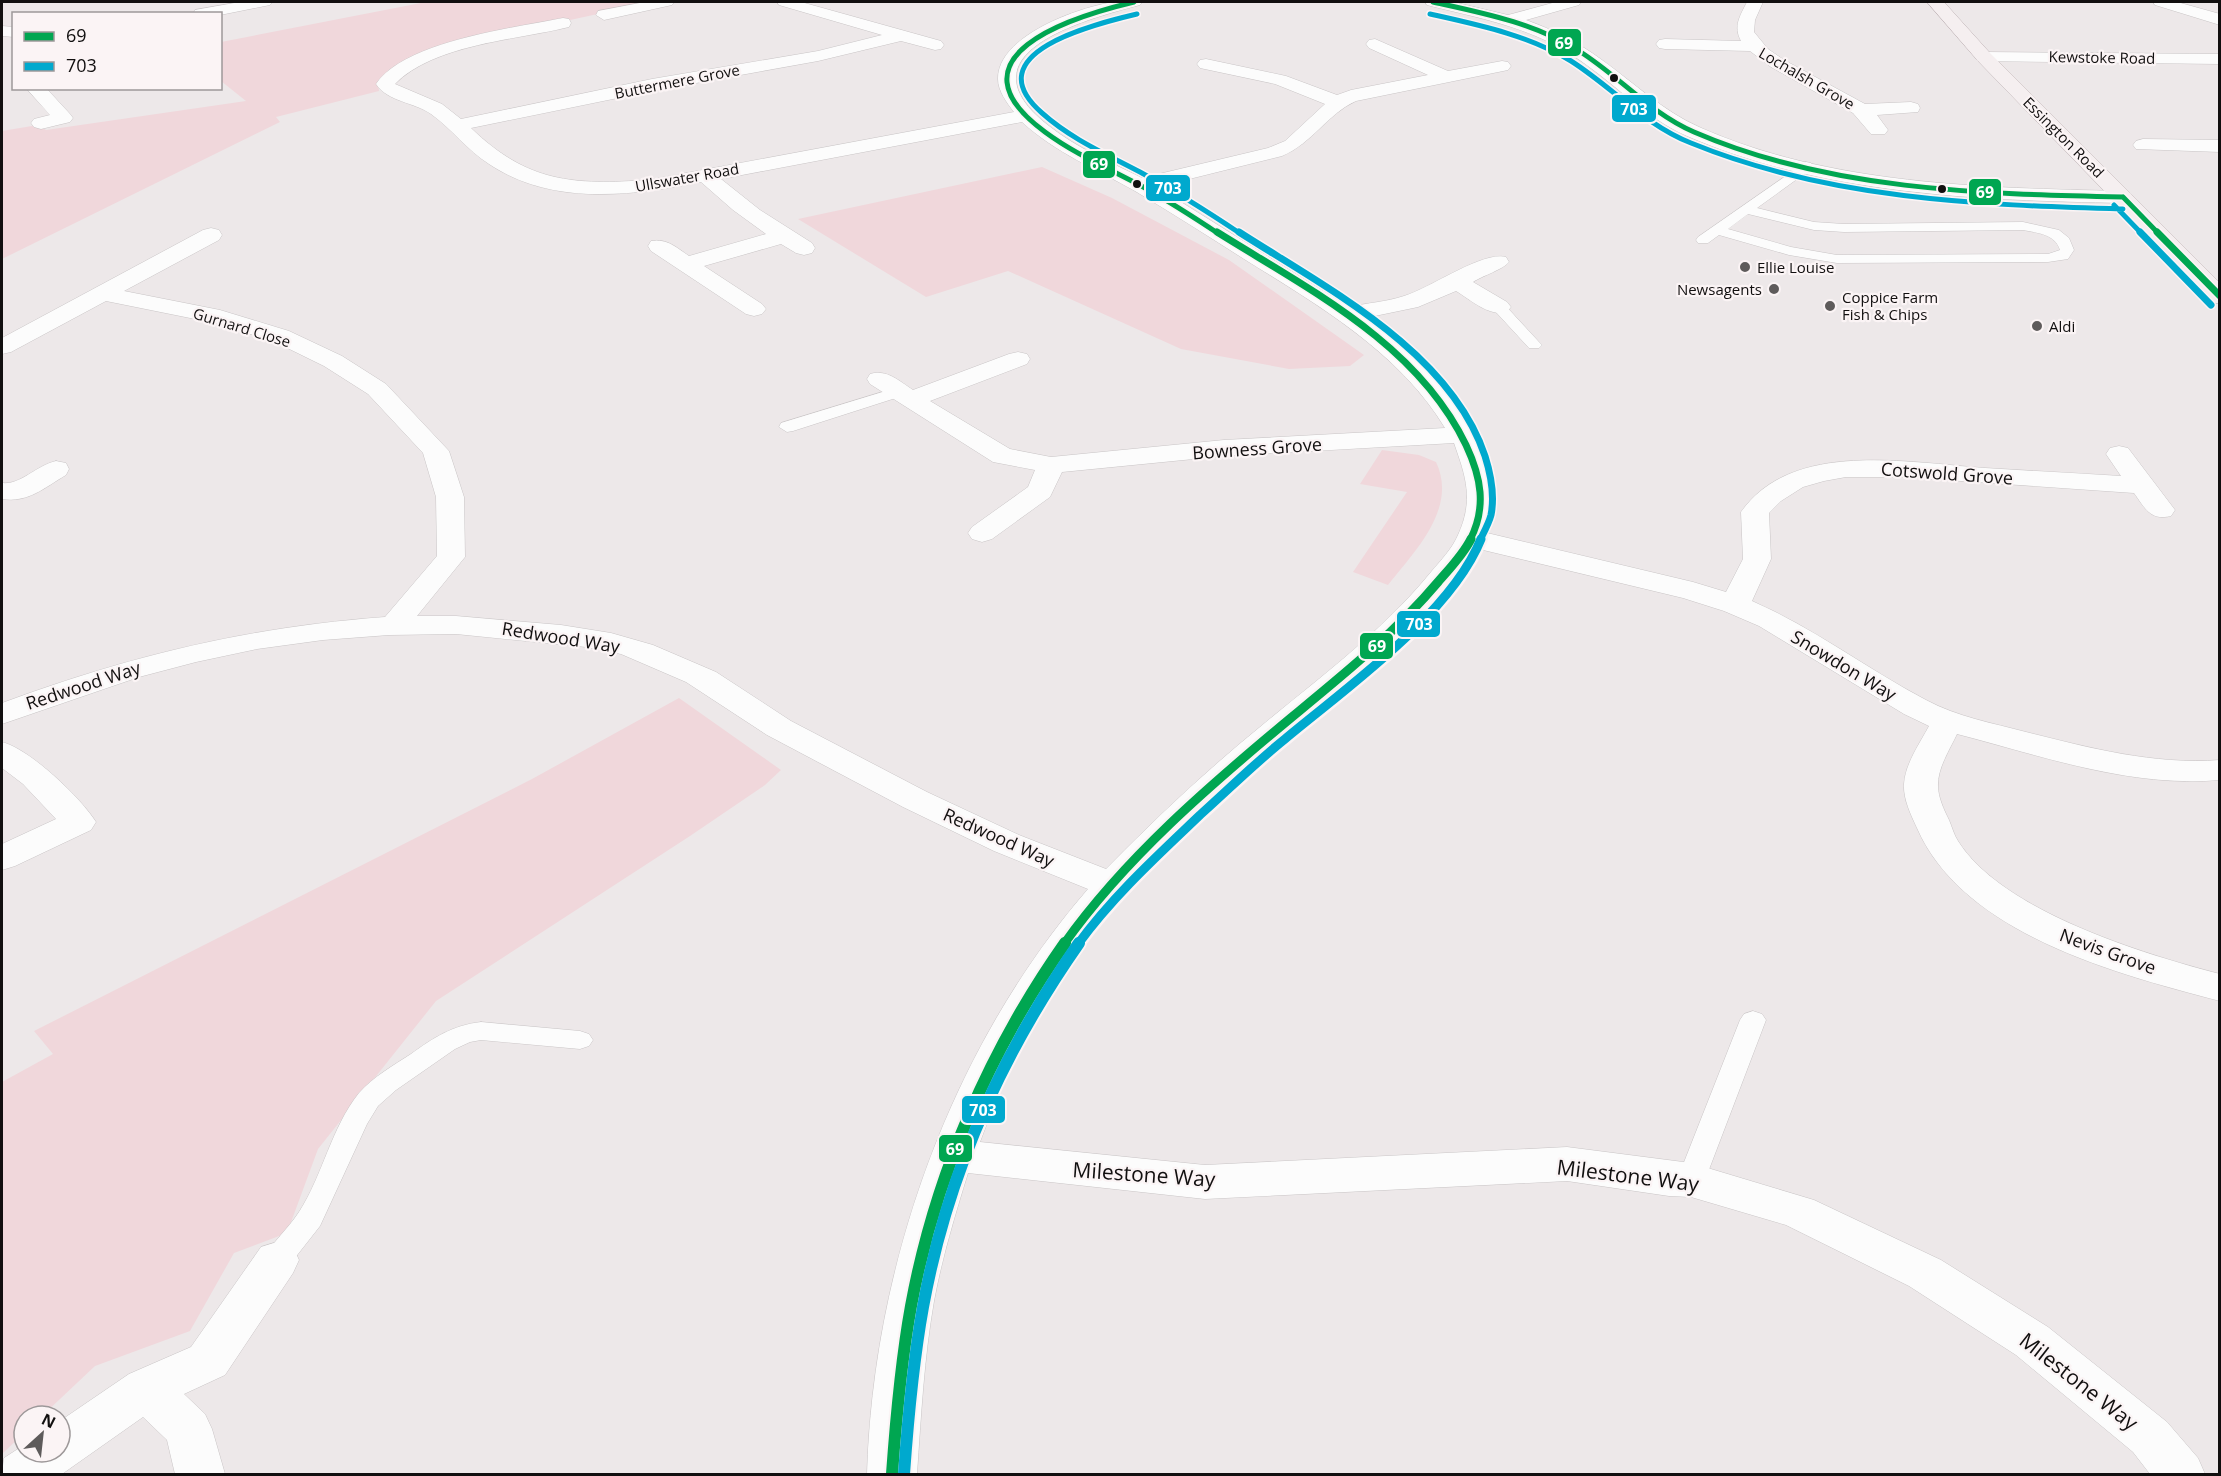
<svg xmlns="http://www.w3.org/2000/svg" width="2221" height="1476" font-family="'Open Sans',sans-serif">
<rect width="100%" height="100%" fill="#ede8e9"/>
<path fill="#f0d7db" d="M 426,2 L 653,2 L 428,51 L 389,71 L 378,82 L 379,91 L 276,117 L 280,122 L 2,259 L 2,131 L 38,125 L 46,130 L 246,101 L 221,81 L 221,42 Z
M 1042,167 L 1112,198 L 1229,260 L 1364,355 L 1350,366 L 1289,369 L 1181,349 L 1008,271 L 926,297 L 798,219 Z
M 1382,450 L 1419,455 L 1436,462 C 1458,508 1415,551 1388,585 L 1353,572 L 1407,492 L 1360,484 Z
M 679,698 L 781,770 L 765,785 L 690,836 L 436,1001 L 318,1149 L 287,1233 L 234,1253 L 190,1331 L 95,1366 L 42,1416 L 24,1416 L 24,1433 L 2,1454 L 2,1082 L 53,1054 L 34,1031 L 532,779 Z"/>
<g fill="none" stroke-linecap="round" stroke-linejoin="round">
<defs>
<path id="lane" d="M 1806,162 L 1811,163 L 1812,166 L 1811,169 L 1757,208 L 1814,222 L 1844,224 L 2023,222 L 2059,230 L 2069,238 L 2074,250 L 2068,259 L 2048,262 L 1837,263 L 1789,255 L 1719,235 L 1708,243 L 1698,243 L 1696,240 L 1698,237 ZM 1748,214 L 1814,230 L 1844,232 L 2023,230 C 2038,233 2055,234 2060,250 L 2048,254 L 1837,255 L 1791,247 L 1728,229 Z
M 1499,303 L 1504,304 L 1539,342 L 1542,345 L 1539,348 L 1529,348 L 1494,310 L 1492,307 L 1494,304 Z
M 899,387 L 907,392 L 905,395 L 793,431 L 787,432 L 779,427 L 781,423 Z
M 1753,1011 L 1762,1014 L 1766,1020 L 1705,1180 L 1701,1188 L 1691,1191 L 1681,1188 L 1677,1180 L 1740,1020 L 1744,1014 Z
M 481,1022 L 580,1031 L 589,1034 L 593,1040 L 589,1046 L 580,1049 L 481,1040 L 470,1042 L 455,1049 L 396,1090 L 378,1106 L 367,1124 L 320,1226 L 287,1268 L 277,1272 L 267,1268 L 263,1260 C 272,1242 288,1229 299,1212 C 323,1175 331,1128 359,1093 C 373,1077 394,1065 411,1054 C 433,1038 453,1025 481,1022 Z"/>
<path id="street" d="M 240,2 L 272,2 L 270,5 L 220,15 L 193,14 L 195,10 Z
M 645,2 L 674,2 L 672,5 L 604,20 L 596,15 L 598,11 Z
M 777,2 L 801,2 L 941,41 L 944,45 L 941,49 L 935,50 L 901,41 L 818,61 L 652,91 L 471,128 C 528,183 573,185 649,180 L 1014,112 C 1007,103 998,91 998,79 C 997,36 1079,7 1114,2 C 1123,0 1133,2 1142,2 L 1140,5 C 1083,20 956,54 1049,126 C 1077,148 1110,162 1142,178 L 1268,148 L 1285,141 L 1325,104 L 1275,84 L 1200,68 L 1197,64 L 1200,60 L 1206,59 L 1286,76 L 1337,95 L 1351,90 L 1428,75 L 1369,48 L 1366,44 L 1369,40 L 1375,39 L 1448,71 L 1502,61 L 1508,62 L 1511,66 L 1508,70 L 1356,101 C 1327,114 1313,143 1282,156 L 1157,187 L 1349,307 C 1367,303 1386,302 1404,296 C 1431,288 1482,251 1506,257 L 1509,262 C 1504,269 1482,276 1473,282 L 1507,302 L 1511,307 L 1507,312 C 1489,317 1471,300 1456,291 L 1418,307 L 1365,318 C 1426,365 1519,447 1487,533 L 1693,582 L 1726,592 L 1743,559 L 1741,512 C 1792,439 1909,463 1985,468 C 2030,471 2076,473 2121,476 L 2106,454 L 2110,448 L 2119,446 L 2128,448 L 2175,510 L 2171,516 C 2150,521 2145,508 2134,493 L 1903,477 L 1846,477 L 1824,481 L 1803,487 L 1781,501 L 1769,513 L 1771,559 L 1752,601 C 1814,628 1867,669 1926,700 C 1958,717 1992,723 2026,732 C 2090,748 2154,765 2220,760 L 2220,780 C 2131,788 2042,756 1957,734 C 1950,749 1937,769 1938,786 C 1938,797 1944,810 1949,820 C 1952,827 1954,835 1958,841 C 2002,911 2143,954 2220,974 L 2220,1001 C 2117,974 1963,934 1917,828 C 1911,815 1903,799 1904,784 C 1905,764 1920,743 1929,726 L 1904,714 L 1759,626 L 1724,611 L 1683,598 L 1479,549 L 1438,603 L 1414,628 C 1371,669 1324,705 1280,744 C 1213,802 1144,864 1091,934 C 1043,996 1007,1068 980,1142 L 1205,1165 L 1567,1147 L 1691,1163 L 1814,1200 L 1941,1260 L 2048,1327 L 2167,1422 L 2198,1458 L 2205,1474 L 2150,1474 L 2133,1452 L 2016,1355 L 1909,1286 L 1786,1225 L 1691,1197 L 1669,1196 L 1567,1181 L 1205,1199 L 968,1173 C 955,1215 942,1258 934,1301 C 924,1358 921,1416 917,1474 L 867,1474 C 873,1266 951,1047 1088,889 L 994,851 L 903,807 L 767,735 L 686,682 L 621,654 L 586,647 L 456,634 L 389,635 L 323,640 L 257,649 L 196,662 L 139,677 L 2,724 L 2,703 C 129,656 249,627 385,617 L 437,556 L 436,497 L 423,453 L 368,394 L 324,366 L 273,341 L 215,323 L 106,301 L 11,352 L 2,354 L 2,338 L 203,230 L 211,228 L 219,230 L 222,235 L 219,240 L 124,291 L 220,310 L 289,331 L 342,356 L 386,384 L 449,451 L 464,497 L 465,557 L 417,616 L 456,616 L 561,625 L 611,633 L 653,645 L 716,672 L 791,721 L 927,792 L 1019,835 L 1106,869 C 1155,819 1206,771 1260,727 C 1319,678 1382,632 1431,572 C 1441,560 1452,549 1458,535 C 1474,500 1466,477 1454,443 L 1224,456 L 1062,472 L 1050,497 L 992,539 L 982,542 L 972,539 L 968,533 L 972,527 L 1028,487 L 1035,470 L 993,462 L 870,384 L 867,379 L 870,374 C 887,369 899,381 913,390 L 1009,354 L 1018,352 L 1027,354 L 1030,359 L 1027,364 L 930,401 L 1010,449 L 1051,457 L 1224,440 L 1445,428 C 1399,352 1318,305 1244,259 C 1208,236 1172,213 1135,191 C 1096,169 1056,153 1022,122 L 721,179 L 760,210 L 812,243 L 815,248 L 812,253 L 804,255 L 796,253 L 781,244 L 704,266 L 762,304 L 766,309 L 762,314 L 754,316 L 746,314 L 651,251 L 648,246 L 651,241 C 667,238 677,248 689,256 L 766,234 L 733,210 L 701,182 C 631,196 552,206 489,164 C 467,150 452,129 431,114 C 414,102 388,102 376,84 C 405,41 514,28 563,18 L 569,19 L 571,23 L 569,27 C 517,40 434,44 395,84 L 442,104 L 461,119 L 652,79 L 818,51 L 882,35 L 779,5 Z
M 1425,2 L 1453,2 L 1508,15 L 1556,2 L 1581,2 L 1579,5 L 1526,20 C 1554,30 1579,43 1602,60 C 1634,83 1663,111 1699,127 C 1829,185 1984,188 2123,191 L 2130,193 L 2133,197 L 2130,201 L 2123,203 C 1977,200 1823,195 1687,136 C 1643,117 1612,80 1572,55 C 1527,26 1478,18 1427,5 Z
M 1747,2 L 1763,2 L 1755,20 L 1754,32 L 1768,49 L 1784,60 L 1865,104 L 1911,102 L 1918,104 L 1920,108 L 1918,112 L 1877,115 L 1888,130 L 1885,134 L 1871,134 L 1853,113 L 1771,67 L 1750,51 L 1665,49 L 1659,48 L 1656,44 L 1659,40 L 1665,39 L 1741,41 C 1733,26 1740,16 1747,2 Z
M 2153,2 L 2177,2 L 2220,14 L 2220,25 L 2155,5 Z
M 2,26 L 14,27 L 14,37 L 2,36 Z
M 1984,52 L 2220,54 L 2220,64 L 1978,61 L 1975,57 L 1978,53 Z
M 26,88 L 46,88 L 70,114 L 73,118 L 70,122 L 41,129 L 34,127 L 31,123 L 34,119 L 50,115 Z
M 2143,139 L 2220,140 L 2220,152 L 2136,149 L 2133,145 L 2136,141 Z
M 56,461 L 66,463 L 69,469 L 66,475 C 44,488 28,503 2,499 L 2,483 C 21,485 35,466 56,461 Z
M 2,742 C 30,749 81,798 96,822 L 91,830 L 15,866 L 2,870 L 2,844 L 56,819 L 23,784 L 2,768 Z
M 277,1242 L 293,1247 L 299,1260 L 293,1273 L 225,1375 L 184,1394 L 205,1414 L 212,1429 L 225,1474 L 175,1474 L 167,1440 L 143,1417 L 62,1474 L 2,1474 L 4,1458 L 24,1445 L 24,1452 L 60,1452 L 60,1421 L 129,1374 L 191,1347 L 261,1247 Z"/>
<path id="primary" d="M 1927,2 L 1944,2 L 1990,53 L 2220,283 L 2220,304 L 2212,302 L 1978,61 Z"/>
</defs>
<use href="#lane" stroke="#c9c5c6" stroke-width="1"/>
<use href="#street" stroke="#c9c5c6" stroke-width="1"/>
<use href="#primary" stroke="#bcb0b3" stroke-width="1"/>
<use href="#lane" fill="#fcfcfc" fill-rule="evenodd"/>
<use href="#street" fill="#fcfcfc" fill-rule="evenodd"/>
<use href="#primary" fill="#f5eff0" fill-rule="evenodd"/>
<defs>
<path id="bus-1-far3" d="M 1134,2 C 1071,17 943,57 1045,132 C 1076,155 1112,170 1145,188 C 1170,202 1195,218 1219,234
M 1433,2 C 1483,13 1535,23 1579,51 C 1619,76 1650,113 1694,132 C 1828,190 1979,194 2123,197
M 2123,197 L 2159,234"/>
<path id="bus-1-far2" d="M 1217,232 C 1308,289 1417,343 1466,445 C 1481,477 1487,507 1470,540
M 2157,232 L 2220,296"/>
<path id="bus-1-far1" d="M 1064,944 C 1125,858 1210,785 1292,717 C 1343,675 1395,633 1438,582 C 1450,568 1463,555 1471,539"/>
<path id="bus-1" d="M 892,1474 C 896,1418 901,1361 911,1306 C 935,1176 989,1051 1065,943"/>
<path id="bus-2-far3" d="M 1137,14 C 1095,24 973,53 1042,113 C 1071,139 1106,154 1140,172 C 1175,191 1208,212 1241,234
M 1430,14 C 1479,25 1528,35 1571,61 C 1612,87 1645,125 1691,143 C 1828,199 1977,205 2123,209
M 2114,205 L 2142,234"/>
<path id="bus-2-far2" d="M 1239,232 C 1326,288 1450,351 1485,456 C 1491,475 1495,495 1491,515 C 1489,523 1484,532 1480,540
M 2140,232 L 2211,305"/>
<path id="bus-2-far1" d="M 1078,944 C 1113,896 1157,856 1200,815 C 1228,790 1255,763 1285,739 C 1346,688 1451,614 1481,539"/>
<path id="bus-2" d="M 904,1474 C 908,1418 913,1362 923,1307 C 947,1175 1002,1053 1079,943"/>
</defs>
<use href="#bus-1-far3" stroke="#fbf4f5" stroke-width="8"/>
<use href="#bus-1-far2" stroke="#fbf4f5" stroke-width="10"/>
<use href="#bus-1-far1" stroke="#fbf4f5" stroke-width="14"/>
<use href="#bus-1" stroke="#fbf4f5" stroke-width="16"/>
<use href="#bus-2-far3" stroke="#fbf4f5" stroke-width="8"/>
<use href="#bus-2-far2" stroke="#fbf4f5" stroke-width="10"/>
<use href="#bus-2-far1" stroke="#fbf4f5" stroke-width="14"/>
<use href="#bus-2" stroke="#fbf4f5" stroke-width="16"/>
<use href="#bus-1-far3" stroke="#00a651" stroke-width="5"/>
<use href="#bus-1-far2" stroke="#00a651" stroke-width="7"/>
<use href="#bus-1-far1" stroke="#00a651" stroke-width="9"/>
<use href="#bus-1" stroke="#00a651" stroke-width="12"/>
<use href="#bus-2-far3" stroke="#00a9ce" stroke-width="5"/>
<use href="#bus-2-far2" stroke="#00a9ce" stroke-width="7"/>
<use href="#bus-2-far1" stroke="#00a9ce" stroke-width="9"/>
<use href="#bus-2" stroke="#00a9ce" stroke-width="12"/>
</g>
<g fill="#110f0f" stroke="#fbf4f5" stroke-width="2">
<circle cx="1614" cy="78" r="5"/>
<circle cx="1137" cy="184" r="5"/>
<circle cx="1942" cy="189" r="5"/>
</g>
<g fill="#5e5b5b" stroke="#fbf4f5" stroke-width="2">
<circle cx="1745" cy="267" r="6"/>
<circle cx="1774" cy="289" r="6"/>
<circle cx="1830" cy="306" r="6"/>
<circle cx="2037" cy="326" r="6"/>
</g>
<g text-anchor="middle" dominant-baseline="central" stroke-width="4.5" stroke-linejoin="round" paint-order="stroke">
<g font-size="15" fill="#110f0f" stroke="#fbf4f5">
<text transform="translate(2102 57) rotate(1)">Kewstoke Road</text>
<text transform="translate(1807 78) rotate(30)">Lochalsh Grove</text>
<text transform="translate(677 81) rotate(-11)">Buttermere Grove</text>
<text transform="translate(2064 137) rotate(45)">Essington Road</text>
<text transform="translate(687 177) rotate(-10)">Ullswater Road</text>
<text transform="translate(242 327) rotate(17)">Gurnard Close</text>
</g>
<g font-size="15" fill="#110f0f" stroke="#fbf4f5" text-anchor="start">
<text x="1757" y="267">Ellie Louise</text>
<text x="1762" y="289" text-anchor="end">Newsagents</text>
<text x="1842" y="297">Coppice Farm<tspan x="1842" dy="17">Fish &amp; Chips</tspan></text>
<text x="2049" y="326">Aldi</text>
</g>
<g font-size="18" fill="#110f0f" stroke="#fbf4f5">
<text transform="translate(1257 448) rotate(-4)">Bowness Grove</text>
<text transform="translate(1947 473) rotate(4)">Cotswold Grove</text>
<text transform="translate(561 637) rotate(9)">Redwood Way</text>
<text transform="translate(1844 665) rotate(31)">Snowdon Way</text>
<text transform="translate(83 685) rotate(-18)">Redwood Way</text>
<text transform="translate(999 837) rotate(24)">Redwood Way</text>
<text transform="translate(2108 951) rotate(20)">Nevis Grove</text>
</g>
<g font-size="21" fill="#110f0f" stroke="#fbf4f5">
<text transform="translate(1144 1174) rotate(4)">Milestone Way</text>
<text transform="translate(1628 1175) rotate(7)">Milestone Way</text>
<text transform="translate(2079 1381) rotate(38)">Milestone Way</text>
</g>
</g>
<g stroke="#fbf4f5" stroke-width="2">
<rect x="1547" y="28" width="35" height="29" rx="6" fill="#00a651"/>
<rect x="1611" y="94" width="46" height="29" rx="6" fill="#00a9ce"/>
<rect x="1082" y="150" width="34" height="29" rx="6" fill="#00a651"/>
<rect x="1145" y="174" width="46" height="28" rx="6" fill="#00a9ce"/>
<rect x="1968" y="178" width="34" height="28" rx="6" fill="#00a651"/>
<rect x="1396" y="610" width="45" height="28" rx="6" fill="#00a9ce"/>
<rect x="1359" y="632" width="35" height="28" rx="6" fill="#00a651"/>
<rect x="961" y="1095" width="45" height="29" rx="6" fill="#00a9ce"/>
<rect x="938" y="1134" width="35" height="29" rx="6" fill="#00a651"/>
</g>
<g font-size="16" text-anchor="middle" font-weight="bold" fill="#fff">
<text x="1564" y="49">69</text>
<text x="1634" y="115">703</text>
<text x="1099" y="170">69</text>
<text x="1168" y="194">703</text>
<text x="1985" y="198">69</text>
<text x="1419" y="630">703</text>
<text x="1377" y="652">69</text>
<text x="983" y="1116">703</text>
<text x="955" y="1155">69</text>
</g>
<rect width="2221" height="1476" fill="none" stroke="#110f0f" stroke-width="6"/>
<rect x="12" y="12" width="210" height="78" fill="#fbf4f5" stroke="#9d9899" stroke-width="1.5"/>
<rect x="24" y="32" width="30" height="9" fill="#00a651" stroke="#9d9899" stroke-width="1.5"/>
<text x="66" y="42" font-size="18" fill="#110f0f">69</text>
<rect x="24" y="62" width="30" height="9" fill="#00a9ce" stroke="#9d9899" stroke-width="1.5"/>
<text x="66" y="72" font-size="18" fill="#110f0f">703</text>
<g transform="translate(42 1434) rotate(27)"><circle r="28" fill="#fbf4f5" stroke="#9d9899" stroke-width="1.5"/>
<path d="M0-4.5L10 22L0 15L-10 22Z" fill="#5e5b5b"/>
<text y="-9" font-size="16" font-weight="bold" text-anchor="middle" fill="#110f0f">N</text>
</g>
</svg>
